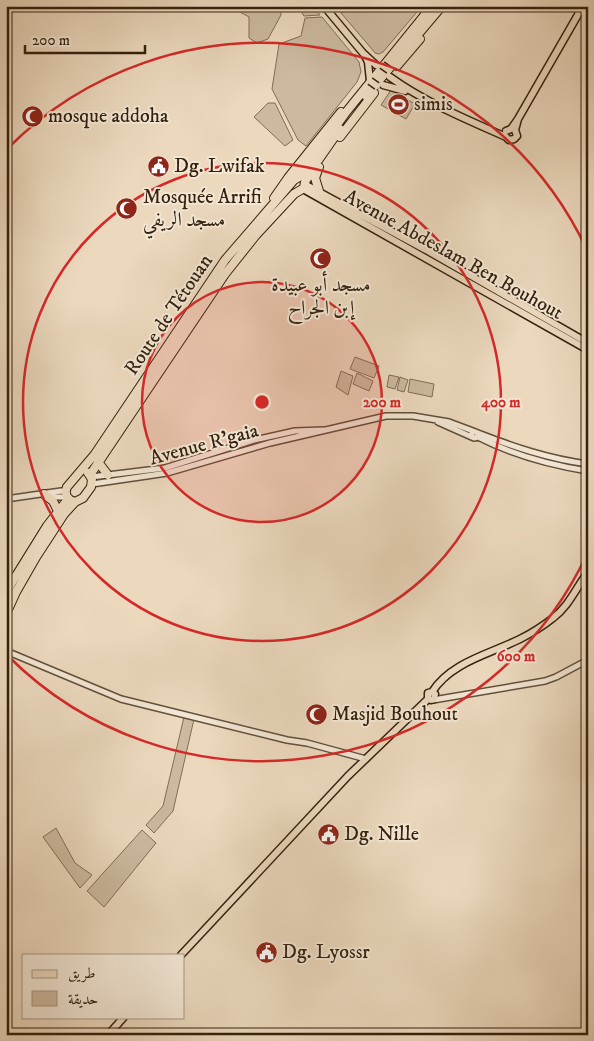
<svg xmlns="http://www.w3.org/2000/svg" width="594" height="1041" font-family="'IM FELL DW Pica',Amiri,serif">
<rect width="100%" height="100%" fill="#ebd8bd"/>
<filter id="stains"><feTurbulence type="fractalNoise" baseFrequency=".004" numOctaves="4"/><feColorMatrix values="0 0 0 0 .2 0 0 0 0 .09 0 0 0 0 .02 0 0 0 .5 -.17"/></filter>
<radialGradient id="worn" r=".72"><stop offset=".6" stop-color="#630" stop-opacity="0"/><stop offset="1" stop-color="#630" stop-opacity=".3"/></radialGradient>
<path fill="#ccb99f" stroke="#806d56" d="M 229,6 L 280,6 L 281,15 L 268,39 L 257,43 L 249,38 L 249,17 Z
M 298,6 L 313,6 L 320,15 L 304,16 Z
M 335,6 L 422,6 L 383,52 L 379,54 L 375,53 L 371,48 Z
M 322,17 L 359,62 L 361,72 L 357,82 L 306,146 L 298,140 L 272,89 L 279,44 L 301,36 L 305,18 Z
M 391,90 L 415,104 L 406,119 L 381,105 Z
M 268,103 L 275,103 L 293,140 L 285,146 L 254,117 Z
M 355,357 L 379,366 L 374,378 L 350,369 Z
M 341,371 L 353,376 L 348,395 L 336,387 Z
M 357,373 L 373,381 L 369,391 L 353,384 Z
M 389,375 L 399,377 L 395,389 L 387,387 Z
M 400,377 L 408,380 L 404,392 L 397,390 Z
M 410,379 L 434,384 L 432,397 L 408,392 Z
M 184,717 L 194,719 L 173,811 L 154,833 L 146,825 L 163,806 Z
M 56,828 L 75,863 L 92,875 L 80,888 L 43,837 Z
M 142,830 L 156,843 L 104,907 L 87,891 Z"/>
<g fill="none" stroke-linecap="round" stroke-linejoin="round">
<defs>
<path id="minor" d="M 438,422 L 474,438 L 478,437 L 478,433 L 473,431 L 471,436
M 478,433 C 514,447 549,459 588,464
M 478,437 C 511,454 550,465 588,471
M 91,477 L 165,468 L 254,440 L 295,431 L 323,430
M 92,484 L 167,473 L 270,443 L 386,416 L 413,416 L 449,422 L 473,431
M 48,493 L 57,497 L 67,497
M 6,499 L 61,491 L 65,492
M 6,651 L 121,699 L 287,740 L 307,743 L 366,759
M 433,700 L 545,681 L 556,677 L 588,660"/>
<path id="major" d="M 324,6 L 363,53 L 376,65
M 365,56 L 368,62 L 370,81
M 390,77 C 426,103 466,119 506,137 L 509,140 L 514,139 L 517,136 L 515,130 L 518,119
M 383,85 L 405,91
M 506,131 L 511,129 L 518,119 L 583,6
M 306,185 L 426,250 L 588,343
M 303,189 L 588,350
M 428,699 L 431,700 L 434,699 L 435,694 L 432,692
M 181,955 L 348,776 L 428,699 L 428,693 L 432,692 C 451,662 490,654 520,639 C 532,633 543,626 553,618 C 569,606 576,588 588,572
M 108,1035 L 124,1017"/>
<path id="highway" d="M 397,66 L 420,39
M 366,96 L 442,6
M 340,137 L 374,93
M 319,167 L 315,178 L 319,191
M 274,198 L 288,178 L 341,112
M 98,462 L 108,475
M 90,475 L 225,274 L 256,235 L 294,194 L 304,188 L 305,182 L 317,162 L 340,129
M 44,494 L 53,501 L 58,511
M 75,502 C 67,500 64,494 67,487 L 95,454 L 225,260 L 294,180 L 299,177 L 347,111 L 432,6
M 6,594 L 11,584 L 47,526 L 68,499
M 6,614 L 16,592 L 36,557 L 64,514 L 75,502 L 83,498 L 91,487 L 92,479 L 88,473"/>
</defs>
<use href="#minor" stroke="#624f3a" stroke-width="8"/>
<use href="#major" stroke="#34210e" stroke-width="9"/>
<use href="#highway" stroke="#34210e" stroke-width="10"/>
<use href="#minor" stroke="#f2e6d4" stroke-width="5"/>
<use href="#major" stroke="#ebd8bd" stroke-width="6"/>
<use href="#highway" stroke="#ebd8bd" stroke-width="8"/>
<defs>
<path id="major-bridge" d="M 382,65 L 389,70
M 370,81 L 377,86"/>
</defs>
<use href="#major-bridge" stroke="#34210e" stroke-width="9" stroke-linecap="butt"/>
<use href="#major-bridge" stroke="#ebd8bd" stroke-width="6"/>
</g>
<circle cx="262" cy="402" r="120" fill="#d62828" fill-opacity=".12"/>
<g fill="none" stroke="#d62828" stroke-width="2.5">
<circle cx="262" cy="402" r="120"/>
<circle cx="262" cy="402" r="239"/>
<path d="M587 554A359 359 0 0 1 8 656M8 148A359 359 0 0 1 587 250"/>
</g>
<defs>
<symbol id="stadium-disc" viewBox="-11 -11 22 22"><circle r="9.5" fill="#8f2418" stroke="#f2e6d4"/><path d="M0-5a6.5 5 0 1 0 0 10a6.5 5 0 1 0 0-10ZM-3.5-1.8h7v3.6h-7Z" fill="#fff"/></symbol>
<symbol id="mosque-disc" viewBox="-11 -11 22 22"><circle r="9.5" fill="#8f2418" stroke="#f2e6d4"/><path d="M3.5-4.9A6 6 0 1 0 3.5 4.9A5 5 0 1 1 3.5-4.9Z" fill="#fff"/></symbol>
<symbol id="civic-disc" viewBox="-11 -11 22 22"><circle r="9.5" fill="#8f2418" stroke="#f2e6d4"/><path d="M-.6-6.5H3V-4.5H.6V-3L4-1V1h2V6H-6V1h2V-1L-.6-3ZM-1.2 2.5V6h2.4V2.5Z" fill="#fff"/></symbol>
</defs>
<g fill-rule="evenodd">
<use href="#stadium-disc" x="386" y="92" width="25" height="25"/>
<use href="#mosque-disc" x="20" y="104" width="25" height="25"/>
<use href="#civic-disc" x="146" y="154" width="25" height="25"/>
<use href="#mosque-disc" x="114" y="196" width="25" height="25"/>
<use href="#mosque-disc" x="308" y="246" width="25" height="25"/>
<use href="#mosque-disc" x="304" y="702" width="25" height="25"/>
<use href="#civic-disc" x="316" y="822" width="25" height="25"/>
<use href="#civic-disc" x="254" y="940" width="25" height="25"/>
</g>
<g text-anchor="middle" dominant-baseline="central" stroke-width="4" stroke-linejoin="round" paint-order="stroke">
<g font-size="20" fill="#34210e" stroke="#f2e6d4" text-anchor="start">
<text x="414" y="104">simis</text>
<text x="48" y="116">mosque addoha</text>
<text x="174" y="166">Dg. Lwifak</text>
<text x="143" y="197">Mosquée Arrifi<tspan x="143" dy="23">مسجد الريفي</tspan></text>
<text x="321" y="285" text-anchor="middle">مسجد أبو عبيدة<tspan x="321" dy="23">إبن الجراح</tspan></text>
<text x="332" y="714">Masjid Bouhout</text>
<text x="344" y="834">Dg. Nille</text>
<text x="282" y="952">Dg. Lyossr</text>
</g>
<g font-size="20" fill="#34210e" stroke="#f2e6d4">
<text transform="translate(453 255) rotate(29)">Avenue Abdeslam Ben Bouhout</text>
<text transform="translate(169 315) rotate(-56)">Route de Tétouan</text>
<text transform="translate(204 445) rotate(-15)">Avenue R'gaia</text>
</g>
</g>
<circle cx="262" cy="402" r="8" fill="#d62828" stroke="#f2e6d4" stroke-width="2.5"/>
<g font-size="15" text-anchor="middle" font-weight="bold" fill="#d62828" stroke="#f2e6d4" stroke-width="4" stroke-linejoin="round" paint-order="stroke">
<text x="382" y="407">200 m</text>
<text x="501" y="407">400 m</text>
<text x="516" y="661">600 m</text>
</g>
<rect width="594" height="1041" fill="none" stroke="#ebd8bd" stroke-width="25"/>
<rect x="8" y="8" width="579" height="1026" fill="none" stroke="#34210e" stroke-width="2.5"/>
<rect x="12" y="12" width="569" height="1016" fill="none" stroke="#34210e"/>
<rect x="22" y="954" width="162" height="65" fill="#f2e6d4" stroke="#a69785"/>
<rect x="32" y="970" width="25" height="8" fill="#ebd8bd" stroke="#a69785"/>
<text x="68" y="978" font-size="15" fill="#34210e">طريق</text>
<rect x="32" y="991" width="25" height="15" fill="#ccb99f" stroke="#a69785"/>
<text x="68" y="1004" font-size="15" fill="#34210e">حديقة</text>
<path d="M25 45v8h120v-8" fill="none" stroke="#34210e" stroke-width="2.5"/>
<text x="32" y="45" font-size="15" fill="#34210e" stroke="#f2e6d4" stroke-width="4" paint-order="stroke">200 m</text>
<rect width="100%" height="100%" filter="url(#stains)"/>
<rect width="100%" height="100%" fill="url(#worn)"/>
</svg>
